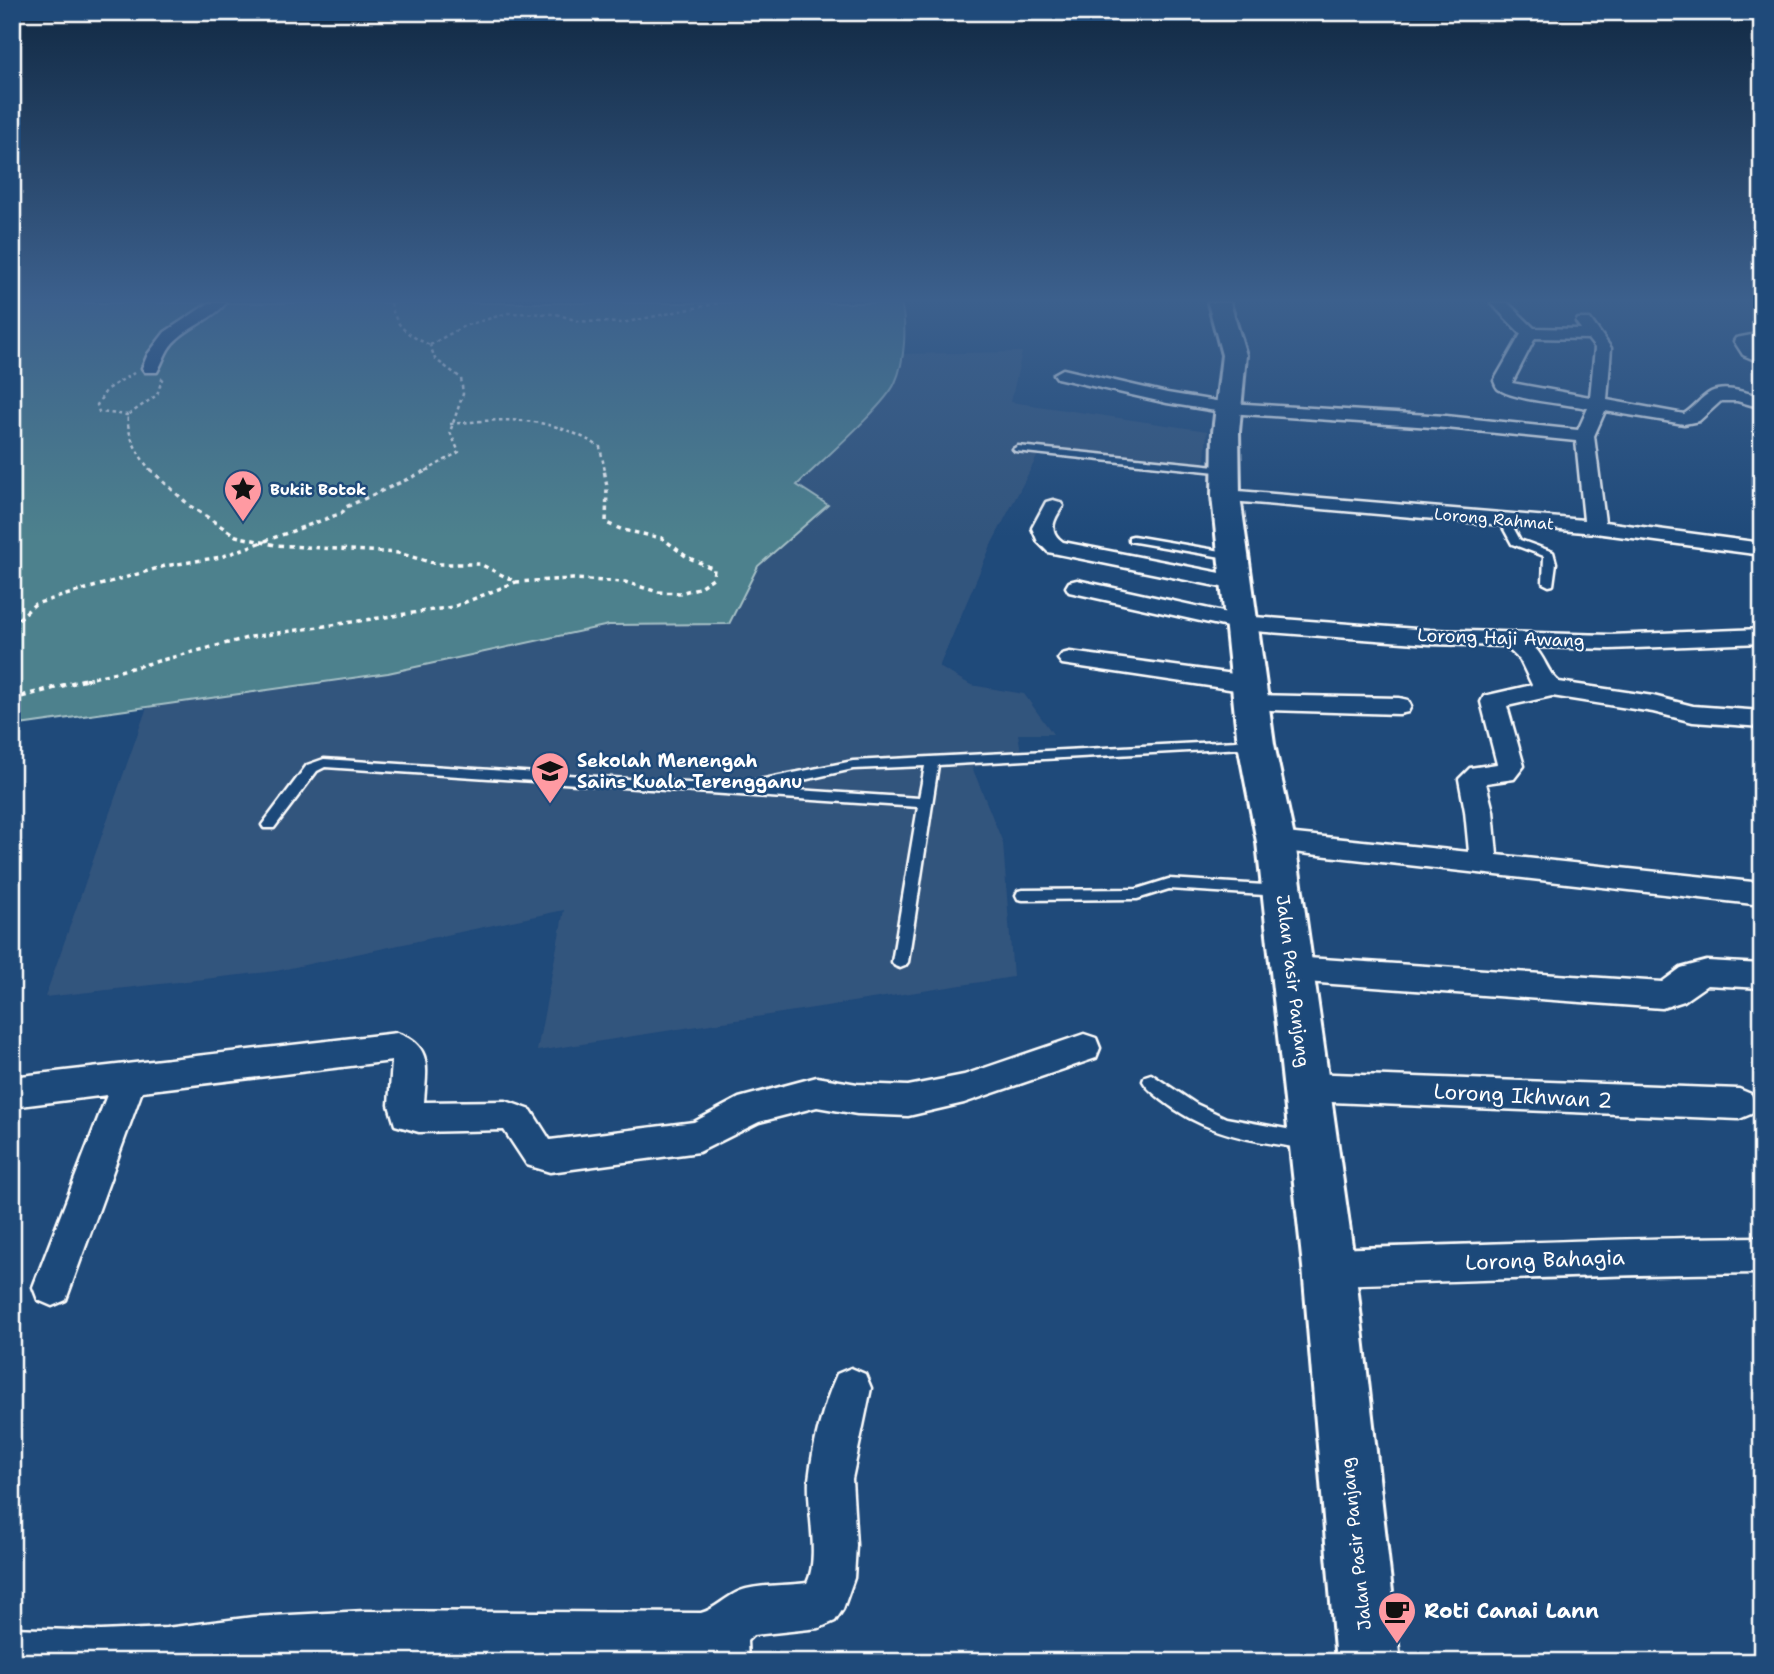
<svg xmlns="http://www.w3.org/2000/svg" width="1774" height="1674" font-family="'Shantell Sans',sans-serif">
<rect width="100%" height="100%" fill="#1f4a7a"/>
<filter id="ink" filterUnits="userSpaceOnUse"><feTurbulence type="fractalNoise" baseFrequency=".0143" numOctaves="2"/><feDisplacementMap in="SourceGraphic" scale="14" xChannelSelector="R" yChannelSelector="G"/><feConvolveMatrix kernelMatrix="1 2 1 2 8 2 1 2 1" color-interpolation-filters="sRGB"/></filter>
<g filter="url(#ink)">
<path fill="#33547d" d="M 1022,352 L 1011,402 L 1207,431 L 1204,473 L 1038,455 L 992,543 L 939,667 L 971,685 L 1024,694 L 1053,734 L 1018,734 L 1023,763 L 972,767 L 1003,843 L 1013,977 L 537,1051 L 564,910 L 276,971 L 45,997 L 147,707 L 388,673 L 609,625 L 729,624 L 758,566 L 827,505 L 796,485 L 873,410 L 895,385 L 901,354 Z"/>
<path fill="#4e818d" stroke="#a6c0c6" stroke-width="2" d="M 12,303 L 901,303 C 907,326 905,361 895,383 C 885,406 818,464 797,485 L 828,505 L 758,566 L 729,624 L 609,625 L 388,673 L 12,726 Z"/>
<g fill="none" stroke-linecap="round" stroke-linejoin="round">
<defs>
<path id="service" d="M 1018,446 L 1226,467 L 1231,470 L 1226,473 L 1015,451 L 1013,449 Z
M 1504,517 L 1508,518 L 1520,540 L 1553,552 L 1556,563 L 1553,585 L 1549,586 L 1543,583 L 1544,556 L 1512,544 L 1499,520 Z
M 1133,536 L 1233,553 L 1238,556 L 1233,559 L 1129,541 L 1129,537 Z
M 1256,740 L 1262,744 L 1261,747 L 938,765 L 908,962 L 905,966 L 900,968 L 895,966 L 892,962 L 918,807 L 325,767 L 317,771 L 274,828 L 264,828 L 262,825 L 307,765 L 324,759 L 748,787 L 749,783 L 754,781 L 853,761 ZM 925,766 L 919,798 L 767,788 L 853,769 Z
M 1169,879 L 1280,886 L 1285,887 L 1287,891 L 1285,895 L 1280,896 L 1169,889 L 1137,899 L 1023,900 L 1018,899 L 1016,895 L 1018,891 L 1023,890 L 1137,889 Z
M 1151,1074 L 1196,1104 L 1226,1118 L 1308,1133 L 1314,1136 L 1317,1141 L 1314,1146 C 1304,1150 1293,1147 1282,1145 C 1238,1139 1197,1128 1162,1100 C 1155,1094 1147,1089 1143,1081 L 1145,1076 Z"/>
<path id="minor" d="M 209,303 L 226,303 C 213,319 192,325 177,339 C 166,348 164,360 157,372 L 145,372 L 142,368 L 148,354 L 165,332 Z
M 1491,303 L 1508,303 L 1534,328 L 1581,329 L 1576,322 L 1578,319 L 1590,319 L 1611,348 L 1607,400 L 1684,414 C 1694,408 1701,397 1711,392 C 1725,385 1747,393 1762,397 L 1762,408 L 1737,401 L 1721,401 L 1699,421 L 1684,424 L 1605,411 L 1594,436 L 1605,522 L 1762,543 L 1762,555 L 1595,533 L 1219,500 L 1216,496 L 1219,492 L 1226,490 L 1584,520 L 1576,441 L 1446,428 L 1228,413 L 1167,403 L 1057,378 L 1054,374 L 1063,369 L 1167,393 L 1228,403 L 1446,416 L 1578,430 L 1588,408 C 1568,404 1515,400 1500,390 C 1496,388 1496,385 1494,381 L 1521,334 ZM 1535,338 L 1588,339 L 1595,348 L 1590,397 L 1512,383 Z
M 1762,333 L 1762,343 L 1753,344 L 1762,351 L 1762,363 L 1743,355 L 1734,341 L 1736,338 Z
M 1053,500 L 1060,502 L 1063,506 C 1054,519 1047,531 1063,542 L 1236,576 L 1244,578 L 1247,583 L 1244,588 L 1236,590 L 1048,552 L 1038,542 L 1032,528 L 1046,502 Z
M 1077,580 L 1241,616 L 1430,630 L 1610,635 L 1762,629 L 1762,643 L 1610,649 L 1534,647 C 1545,657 1547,673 1559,682 L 1653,696 L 1693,706 L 1762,711 L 1762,727 L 1693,722 L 1653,712 L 1552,696 L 1507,706 L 1524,766 L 1514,779 L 1486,783 L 1493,811 L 1497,855 L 1762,883 L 1762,905 L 1266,849 L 1262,842 L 1266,835 L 1276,832 L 1469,852 L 1465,811 L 1459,779 L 1470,768 L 1497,764 L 1481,702 L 1484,696 L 1532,685 L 1520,660 L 1505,646 L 1430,644 L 1241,630 L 1069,592 L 1066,587 L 1069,582 Z
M 1070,652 L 1249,676 L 1258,679 L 1261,684 L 1258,689 L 1249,692 L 1062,664 L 1058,659 L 1062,654 Z
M 1251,695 L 1399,698 L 1408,700 L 1411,706 L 1408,712 L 1399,714 L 1242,709 L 1239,703 L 1242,697 Z
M 1292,957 L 1662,982 L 1681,968 L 1707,961 L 1762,964 L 1762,988 L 1707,985 L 1684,1001 L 1662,1008 L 1292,981 L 1281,978 L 1276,969 L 1281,960 Z
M 397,1033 C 434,1046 426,1070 424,1102 L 506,1101 L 531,1110 L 550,1140 L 694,1122 L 739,1098 L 817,1077 L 857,1084 L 908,1086 L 964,1075 L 1084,1034 L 1096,1038 L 1100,1048 L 1096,1058 L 964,1103 L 908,1116 L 857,1114 L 817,1107 L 759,1122 L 699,1152 L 550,1172 L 527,1165 L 504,1130 L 419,1132 L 395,1125 L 389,1105 L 392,1061 L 142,1091 L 66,1300 L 52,1306 L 38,1300 L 33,1287 L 107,1095 L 12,1107 L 12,1077 Z
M 1307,1073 L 1739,1089 L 1751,1094 L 1756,1104 L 1751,1114 L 1739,1119 L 1307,1101 L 1295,1097 L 1290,1087 L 1295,1077 Z
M 1762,1237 L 1762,1273 C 1617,1274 1473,1281 1329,1285 L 1316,1280 L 1310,1267 L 1316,1254 L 1329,1249 C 1473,1245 1617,1238 1762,1237 Z
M 851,1368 L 865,1374 L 871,1388 L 852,1479 L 856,1545 L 854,1578 L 843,1609 L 835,1621 L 819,1628 L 753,1635 L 747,1641 L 748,1662 L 380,1657 L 379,1662 L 332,1662 L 333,1659 L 282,1662 L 12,1662 L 12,1628 L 101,1631 L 166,1628 L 253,1617 L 365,1611 L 701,1613 C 716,1609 725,1597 740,1591 C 759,1584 786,1586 807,1583 C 820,1557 807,1510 809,1480 C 813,1445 823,1405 837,1374 Z"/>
<path id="secondary" d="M 1208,303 L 1230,303 L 1246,355 L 1239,432 L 1240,496 L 1274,744 L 1295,842 L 1355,1267 L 1400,1662 L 1336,1662 L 1303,1267 L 1257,842 L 1238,744 L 1212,496 L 1213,432 L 1222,355 Z"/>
</defs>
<use href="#service" stroke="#fff" stroke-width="5"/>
<use href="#minor" stroke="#fff" stroke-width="5"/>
<use href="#secondary" stroke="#fff" stroke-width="6"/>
<path stroke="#fff" stroke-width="2.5" stroke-dasharray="3.5 3.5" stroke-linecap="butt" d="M 391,303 C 395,327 409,336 430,345
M 430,345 L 464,326 L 508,313 L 556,314 L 578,321 L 622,323 L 719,303
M 128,415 L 99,412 L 97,405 L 107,389 L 134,373
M 450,424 C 507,418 549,415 600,447 L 605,471
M 151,471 C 139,456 126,435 128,415 L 157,395 L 163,376
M 426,471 L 459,452 L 450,432 L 463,394 L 461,378 L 435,359 L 430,345"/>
<path stroke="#fff" stroke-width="3.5" stroke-dasharray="4.5 4.5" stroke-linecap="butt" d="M 150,469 L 190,506 L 236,536 L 275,545 L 398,553 L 437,564 L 480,564 L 516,582 L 572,579 L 625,582 L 658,592 L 680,593 L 698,588 L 713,578 L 714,569 L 687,557 L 662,538 L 623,530 L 606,523 L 607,487 L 604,469
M 12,625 L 35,604 L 165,566 L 221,557 L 342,513 L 346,507 L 430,469
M 85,680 L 251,637 L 453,607 L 516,582"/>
<path stroke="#fff" stroke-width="4.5" stroke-dasharray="5 5" stroke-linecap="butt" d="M 12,699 L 91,678"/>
<use href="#service" fill="#1f4a7a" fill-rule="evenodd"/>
<use href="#minor" fill="#1f4a7a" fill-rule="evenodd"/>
<use href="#secondary" fill="#1f4a7a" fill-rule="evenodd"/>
</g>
</g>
<linearGradient id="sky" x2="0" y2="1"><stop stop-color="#112943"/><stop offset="0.56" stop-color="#3c608d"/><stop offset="1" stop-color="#3c608d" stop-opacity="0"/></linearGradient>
<rect width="1774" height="537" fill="url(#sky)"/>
<defs>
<symbol id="sight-pin" viewBox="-11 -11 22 30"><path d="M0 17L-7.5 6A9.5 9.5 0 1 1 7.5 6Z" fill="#ff9aa2" stroke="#1f4a7a"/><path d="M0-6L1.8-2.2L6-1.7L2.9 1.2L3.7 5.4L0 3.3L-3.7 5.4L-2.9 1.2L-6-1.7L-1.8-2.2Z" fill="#111"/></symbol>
<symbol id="school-pin" viewBox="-11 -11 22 30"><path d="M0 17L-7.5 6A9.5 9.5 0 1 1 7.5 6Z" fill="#ff9aa2" stroke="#1f4a7a"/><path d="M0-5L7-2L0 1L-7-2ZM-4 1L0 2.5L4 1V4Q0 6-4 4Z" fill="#111"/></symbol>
<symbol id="cafe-pin" viewBox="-11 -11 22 30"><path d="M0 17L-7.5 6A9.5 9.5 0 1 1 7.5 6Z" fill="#ff9aa2" stroke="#1f4a7a"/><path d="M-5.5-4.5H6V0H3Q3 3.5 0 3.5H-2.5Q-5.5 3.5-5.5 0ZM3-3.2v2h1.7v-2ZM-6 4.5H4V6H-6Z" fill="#111"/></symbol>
</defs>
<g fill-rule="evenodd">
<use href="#sight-pin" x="221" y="467" width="44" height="60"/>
<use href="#school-pin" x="528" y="749" width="44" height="60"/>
<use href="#cafe-pin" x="1375" y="1589" width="44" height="60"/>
</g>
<g text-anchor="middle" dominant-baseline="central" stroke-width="5" stroke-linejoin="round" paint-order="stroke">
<g font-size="16" font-weight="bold" fill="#fff" stroke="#1f4a7a" text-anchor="start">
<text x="270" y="489">Bukit Botok</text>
</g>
<g font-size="16" fill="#fff" stroke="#1f4a7a">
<text transform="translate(1494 519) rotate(5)">Lorong Rahmat</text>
</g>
<g font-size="18" fill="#fff" stroke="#1f4a7a">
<text transform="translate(1501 638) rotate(2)">Lorong Haji Awang</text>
<text transform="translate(1293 981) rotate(83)">Jalan Pasir Panjang</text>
<text transform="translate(1356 1544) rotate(-96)">Jalan Pasir Panjang</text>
</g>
<g font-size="18" font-weight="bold" fill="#fff" stroke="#1f4a7a" text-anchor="start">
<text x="577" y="761">Sekolah Menengah<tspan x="577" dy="21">Sains Kuala Terengganu</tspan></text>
</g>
<g font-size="21" fill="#fff" stroke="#1f4a7a">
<text transform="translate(1523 1096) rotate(3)">Lorong Ikhwan 2</text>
<text transform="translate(1545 1260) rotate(-2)">Lorong Bahagia</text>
</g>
<g font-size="21" font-weight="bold" fill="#fff" stroke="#1f4a7a" text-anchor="start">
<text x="1424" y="1611">Roti Canai Lann</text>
</g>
</g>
<rect width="1774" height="1674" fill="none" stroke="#1f4a7a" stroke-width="42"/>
<rect x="21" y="21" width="1732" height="1632" fill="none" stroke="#fff" stroke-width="2.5" filter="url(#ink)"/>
</svg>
